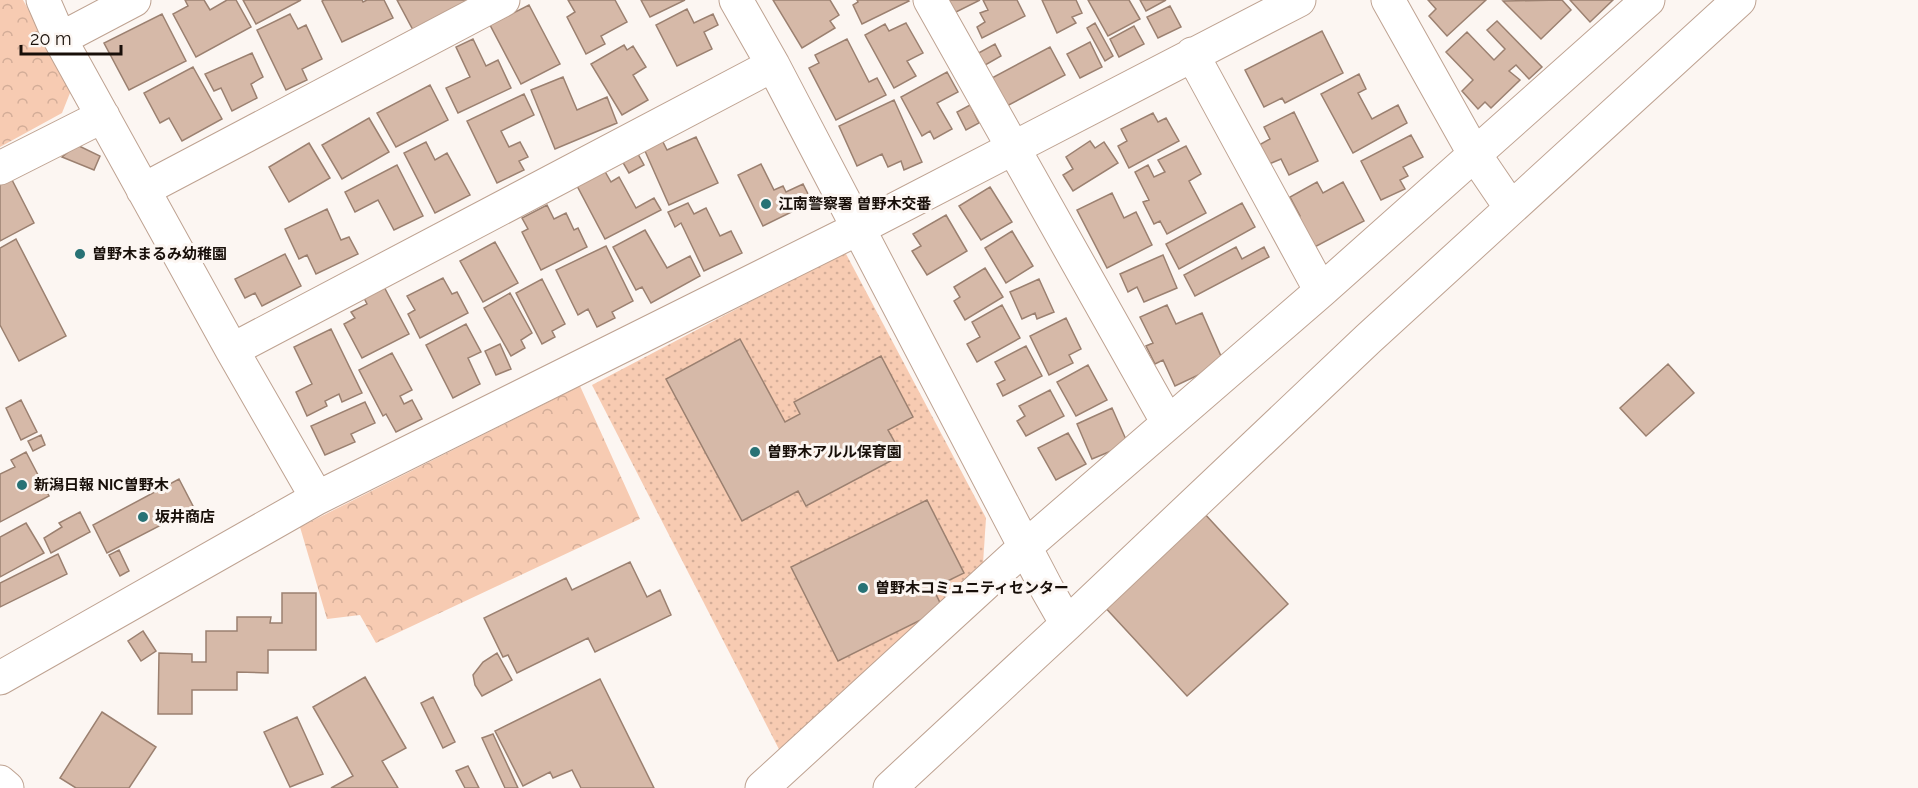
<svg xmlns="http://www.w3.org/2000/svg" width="1918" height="788" font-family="Raleway,'Noto Sans JP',sans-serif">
<defs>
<pattern id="grass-dots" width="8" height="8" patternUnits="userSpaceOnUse" patternTransform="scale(1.5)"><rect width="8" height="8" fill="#f7cbb2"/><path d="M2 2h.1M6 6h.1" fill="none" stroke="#d3ad98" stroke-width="1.8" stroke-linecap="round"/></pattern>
<pattern id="park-crowns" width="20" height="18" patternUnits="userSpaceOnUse" patternTransform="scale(1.5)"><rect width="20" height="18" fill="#f7cbb2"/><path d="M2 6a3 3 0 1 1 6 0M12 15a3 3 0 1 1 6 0" fill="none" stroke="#d3ad98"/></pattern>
</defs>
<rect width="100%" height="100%" fill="#fcf6f2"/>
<path fill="url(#grass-dots)" d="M 845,252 L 986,518 L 982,579 L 784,759 L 592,385 Z"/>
<path fill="url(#park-crowns)" d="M 0,0 L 23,0 L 72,88 L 62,113 L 0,147 Z
M 580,386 L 640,519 L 376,643 L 360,615 L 327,619 L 300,527 Z"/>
<path fill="#d6b9a8" stroke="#9b8070" stroke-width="1.5" d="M 185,0 L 204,0 L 210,10 L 227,0 L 236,0 L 251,27 L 196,57 L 173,14 L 188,6 Z
M 243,0 L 301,0 L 256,24 Z
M 324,0 L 362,0 L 363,2 L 367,0 L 384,0 L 393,18 L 342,42 L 322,1 Z
M 397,0 L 467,0 L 468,1 L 413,30 Z
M 568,0 L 615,0 L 627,22 L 601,36 L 605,44 L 586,54 L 567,17 L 575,12 Z
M 641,0 L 685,0 L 650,17 Z
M 773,0 L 830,0 L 839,15 L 830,21 L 835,28 L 802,48 Z
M 857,0 L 908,0 L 909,1 L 862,24 L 853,5 L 858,2 Z
M 943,0 L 980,0 L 950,15 Z
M 983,0 L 1017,0 L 1025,16 L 982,38 L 977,27 L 985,22 L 980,13 L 988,10 Z
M 1042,0 L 1076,0 L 1082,13 L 1072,17 L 1076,23 L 1057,33 Z
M 1088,0 L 1129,0 L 1140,19 L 1108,36 Z
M 1140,0 L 1166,0 L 1146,11 Z
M 1428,0 L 1486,0 L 1447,36 L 1429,16 L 1436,9 Z
M 1562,0 L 1571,10 L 1541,39 L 1503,1 Z
M 1570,0 L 1613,0 L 1590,22 Z
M 529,5 L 560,64 L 521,84 L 490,25 Z
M 1170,6 L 1181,27 L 1158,38 L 1147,17 Z
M 687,9 L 694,23 L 713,14 L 718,25 L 704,32 L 712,49 L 677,66 L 656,25 Z
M 162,14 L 186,61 L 129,90 L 104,43 Z
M 290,14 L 298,29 L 306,25 L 322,59 L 302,69 L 307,80 L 286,90 L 257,30 Z
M 1497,21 L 1542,67 L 1529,79 L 1516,65 L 1509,71 L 1520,80 L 1491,108 L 1485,102 L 1478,109 L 1462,91 L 1473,80 L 1446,52 L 1467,32 L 1494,60 L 1505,49 L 1487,30 Z
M 906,23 L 923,53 L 907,61 L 916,76 L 894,88 L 865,35 L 885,24 L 889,31 Z
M 1095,23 L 1113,56 L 1105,61 L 1087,28 Z
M 1134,26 L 1144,44 L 1119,57 L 1110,39 Z
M 1322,31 L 1343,73 L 1285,103 L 1282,98 L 1264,107 L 1245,70 Z
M 473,39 L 486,66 L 498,60 L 511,88 L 458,113 L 446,88 L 470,77 L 456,47 Z
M 847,39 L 869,82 L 877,78 L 886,95 L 836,120 L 809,68 L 819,63 L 815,55 Z
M 1090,42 L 1102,67 L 1080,78 L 1067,54 Z
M 995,44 L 1001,56 L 980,68 L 973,56 Z
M 624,45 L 627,50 L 633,46 L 646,67 L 633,75 L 648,100 L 622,115 L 591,64 Z
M 1050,47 L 1065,75 L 1005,107 L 990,79 Z
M 252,53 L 263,77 L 251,84 L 257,98 L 232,111 L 221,88 L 214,91 L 205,74 Z
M 193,67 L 222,119 L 182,141 L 169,118 L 160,123 L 144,93 Z
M 947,72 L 958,92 L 937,103 L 952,129 L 934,139 L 930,131 L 922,136 L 901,97 Z
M 1359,74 L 1366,89 L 1358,93 L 1372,119 L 1398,105 L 1407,123 L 1353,153 L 1321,94 Z
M 563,77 L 577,110 L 607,97 L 617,123 L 555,149 L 531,90 Z
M 430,85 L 448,120 L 396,147 L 377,113 Z
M 524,94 L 534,115 L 501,131 L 509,147 L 520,142 L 528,157 L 519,161 L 524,170 L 497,183 L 467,121 Z
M 894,100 L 922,162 L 904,170 L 901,161 L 888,167 L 882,154 L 857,166 L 839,126 Z
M 970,105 L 979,123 L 966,130 L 957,112 Z
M 1294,112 L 1318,161 L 1289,175 L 1281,159 L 1269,164 L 1259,145 L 1270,139 L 1264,127 Z
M 1153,113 L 1158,122 L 1166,118 L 1179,141 L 1129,168 L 1118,146 L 1127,141 L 1121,129 Z
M 369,118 L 389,152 L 342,179 L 322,145 Z
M 659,134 L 667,150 L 696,137 L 718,183 L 669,205 L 641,142 Z
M 1411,135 L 1423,157 L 1403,167 L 1408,176 L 1400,180 L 1405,189 L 1381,200 L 1361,161 Z
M 1090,141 L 1095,148 L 1104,142 L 1118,163 L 1073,191 L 1063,175 L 1073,169 L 1066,157 Z
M 426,142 L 435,160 L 447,153 L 470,195 L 435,213 L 404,153 Z
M 309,143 L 330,178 L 289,202 L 269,167 Z
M 77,145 L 100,156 L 94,170 L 62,157 Z
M 633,145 L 644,165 L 629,173 L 618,154 Z
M 1186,146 L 1201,174 L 1189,181 L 1206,213 L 1167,234 L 1160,221 L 1154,224 L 1143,202 L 1149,200 L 1135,172 L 1148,165 L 1154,177 L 1165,172 L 1158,160 Z
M 761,164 L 774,190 L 783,186 L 786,192 L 803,184 L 812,202 L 763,226 L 738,175 Z
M 397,165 L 423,216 L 394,230 L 378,200 L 355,212 L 345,192 Z
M 603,168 L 611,182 L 619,177 L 636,208 L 654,198 L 661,210 L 605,239 L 575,182 Z
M 9,174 L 34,223 L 0,241 L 0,179 Z
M 1317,182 L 1323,193 L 1343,182 L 1364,221 L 1309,250 L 1293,219 L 1300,216 L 1290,197 Z
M 990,187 L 1012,222 L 981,240 L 959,206 Z
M 1112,193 L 1124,218 L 1136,212 L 1152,245 L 1107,268 L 1077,210 Z
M 688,203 L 694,214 L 706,208 L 720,236 L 731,231 L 742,253 L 704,271 L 681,223 L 675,227 L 668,212 Z
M 1242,203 L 1255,227 L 1179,269 L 1166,244 Z
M 547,205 L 554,219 L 566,213 L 574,230 L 578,228 L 587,247 L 541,270 L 522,232 L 528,229 L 522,218 Z
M 327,209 L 341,240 L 349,237 L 358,254 L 316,274 L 307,255 L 299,259 L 285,229 Z
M 946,215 L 967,251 L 927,275 L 912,251 L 921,246 L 913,234 Z
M 645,230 L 667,268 L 690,256 L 700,276 L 651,303 L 642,287 L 636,290 L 613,247 Z
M 1012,231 L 1033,266 L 1006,283 L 985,248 Z
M 16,239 L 66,336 L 19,361 L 0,325 L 0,248 Z
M 495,242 L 518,283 L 483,302 L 460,261 Z
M 606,246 L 633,301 L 612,312 L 615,318 L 597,327 L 588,309 L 578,315 L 556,270 Z
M 1236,247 L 1242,259 L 1264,247 L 1269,257 L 1195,296 L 1184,275 Z
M 285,254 L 301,286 L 262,306 L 255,293 L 245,298 L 235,279 Z
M 1163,255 L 1177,288 L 1144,302 L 1137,287 L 1128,292 L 1120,274 Z
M 985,268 L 1003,297 L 965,320 L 954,301 L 960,297 L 954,287 Z
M 443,278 L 452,294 L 457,292 L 468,313 L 420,338 L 408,314 L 415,310 L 407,296 Z
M 542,279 L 565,324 L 552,331 L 555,337 L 542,344 L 516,293 Z
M 1039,279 L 1054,312 L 1037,319 L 1035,313 L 1022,319 L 1010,292 Z
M 382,283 L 409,334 L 362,358 L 344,324 L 355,318 L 351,312 L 367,304 L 362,294 Z
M 510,293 L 532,333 L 521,340 L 525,348 L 511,356 L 484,308 Z
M 1002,305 L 1020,338 L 977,362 L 967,344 L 980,337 L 972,322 Z
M 1167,305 L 1176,324 L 1202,313 L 1224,363 L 1175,386 L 1163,360 L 1155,364 L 1146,346 L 1153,343 L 1140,317 Z
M 1066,318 L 1081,349 L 1069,355 L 1073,363 L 1049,375 L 1030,336 Z
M 466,324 L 481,352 L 468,358 L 480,384 L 453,398 L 426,345 Z
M 331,329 L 362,393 L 342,402 L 339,394 L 325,401 L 327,406 L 307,416 L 296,392 L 312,384 L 294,347 Z
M 740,339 L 785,422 L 800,414 L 794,402 L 881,356 L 913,417 L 888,430 L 902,455 L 806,506 L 798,491 L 742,521 L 666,379 Z
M 500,344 L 511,369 L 496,375 L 485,351 Z
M 1026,346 L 1042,376 L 1003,396 L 997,384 L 1005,380 L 995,362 Z
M 392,353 L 412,390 L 400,396 L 404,404 L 412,400 L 422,419 L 396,432 L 386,414 L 383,416 L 359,370 Z
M 1668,364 L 1694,393 L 1646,436 L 1620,408 Z
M 1088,365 L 1107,400 L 1076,416 L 1057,382 Z
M 1050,390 L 1064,416 L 1026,436 L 1017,421 L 1025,416 L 1019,406 Z
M 21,400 L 37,432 L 21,440 L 6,408 Z
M 365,402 L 375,423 L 351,434 L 355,442 L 325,455 L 311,426 Z
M 1112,408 L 1128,444 L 1092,459 L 1077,424 Z
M 1068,433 L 1086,464 L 1056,480 L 1038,448 Z
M 41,435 L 45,445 L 33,451 L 28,441 Z
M 26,452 L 49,496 L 0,522 L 0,474 L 15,467 L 11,460 Z
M 179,479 L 194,508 L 107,553 L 93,525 Z
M 927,500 L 964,573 L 933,588 L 943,609 L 838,661 L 791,567 Z
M 80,512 L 90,532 L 51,553 L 44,538 L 62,527 L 59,523 Z
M 1203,512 L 1288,604 L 1187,696 L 1102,604 Z
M 26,523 L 44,553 L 0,577 L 0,537 Z
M 119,550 L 129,571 L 120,576 L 109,555 Z
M 58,554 L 67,574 L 0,607 L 0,583 Z
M 630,562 L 647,597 L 660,590 L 671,615 L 595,652 L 588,638 L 517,673 L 508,655 L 503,657 L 484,618 L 566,578 L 572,590 Z
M 282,593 L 316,593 L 316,650 L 268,650 L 268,673 L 237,672 L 237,690 L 192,690 L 192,714 L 158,714 L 159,653 L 192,654 L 192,662 L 206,662 L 206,631 L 237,631 L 237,617 L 271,617 L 270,623 L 282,623 Z
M 143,631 L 156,651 L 141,661 L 128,641 Z
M 497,653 L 512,680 L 482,696 L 475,685 L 473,675 L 483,662 Z
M 365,677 L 406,748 L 382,761 L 398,788 L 331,788 L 353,776 L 313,707 Z
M 600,679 L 654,788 L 581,788 L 572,770 L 553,778 L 550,772 L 523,786 L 495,731 Z
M 433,697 L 455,742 L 443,748 L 421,703 Z
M 102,712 L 156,747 L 129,788 L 76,788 L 60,778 Z
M 297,717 L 323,774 L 290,787 L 264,732 Z
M 493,734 L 518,788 L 505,788 L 482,738 Z
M 468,766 L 479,788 L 465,788 L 456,771 Z"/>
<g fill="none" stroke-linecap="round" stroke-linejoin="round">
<defs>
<path id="minor" d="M 43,0 L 60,39 L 232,350 L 317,498
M 736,0 L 773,65 L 1047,589 L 1067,624
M 930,0 L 1168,423
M 1388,0 L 1475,155 L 1511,208
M 60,39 L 134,0
M 1192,54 L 1321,291
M 0,168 L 103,116
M 143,190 L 503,0
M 232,350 L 773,65
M 0,678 L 317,498 L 859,228 L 1299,0
M 0,782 L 7,788
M 762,788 L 1025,547 L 1321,291 L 1648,0
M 890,788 L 1067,624 L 1368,339 L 1739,0"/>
</defs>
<use href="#minor" stroke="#bea291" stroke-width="35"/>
<use href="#minor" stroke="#fff" stroke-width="33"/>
</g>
<g fill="#287275" stroke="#fcf6f2" stroke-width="2">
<circle cx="766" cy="204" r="6"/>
<circle cx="80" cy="254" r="6"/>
<circle cx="755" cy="452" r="6"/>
<circle cx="22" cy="485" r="6"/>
<circle cx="143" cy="517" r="6"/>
<circle cx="863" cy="588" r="6"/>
</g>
<g text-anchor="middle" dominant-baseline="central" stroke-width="6" stroke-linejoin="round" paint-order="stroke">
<g font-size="15" font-weight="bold" fill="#180f09" stroke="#fcf6f2" text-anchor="start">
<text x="778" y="204">江南警察署 曽野木交番</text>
<text x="92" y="254">曽野木まるみ幼稚園</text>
<text x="767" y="452">曽野木アルル保育園</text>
<text x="34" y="485">新潟日報 NIC曽野木</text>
<text x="155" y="517">坂井商店</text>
<text x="875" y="588">曽野木コミュニティセンター</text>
</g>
</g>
<path d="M21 45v9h100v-9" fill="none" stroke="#180f09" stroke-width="3"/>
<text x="30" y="45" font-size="18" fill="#180f09" stroke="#fcf6f2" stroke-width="4.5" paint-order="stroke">20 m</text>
</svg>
